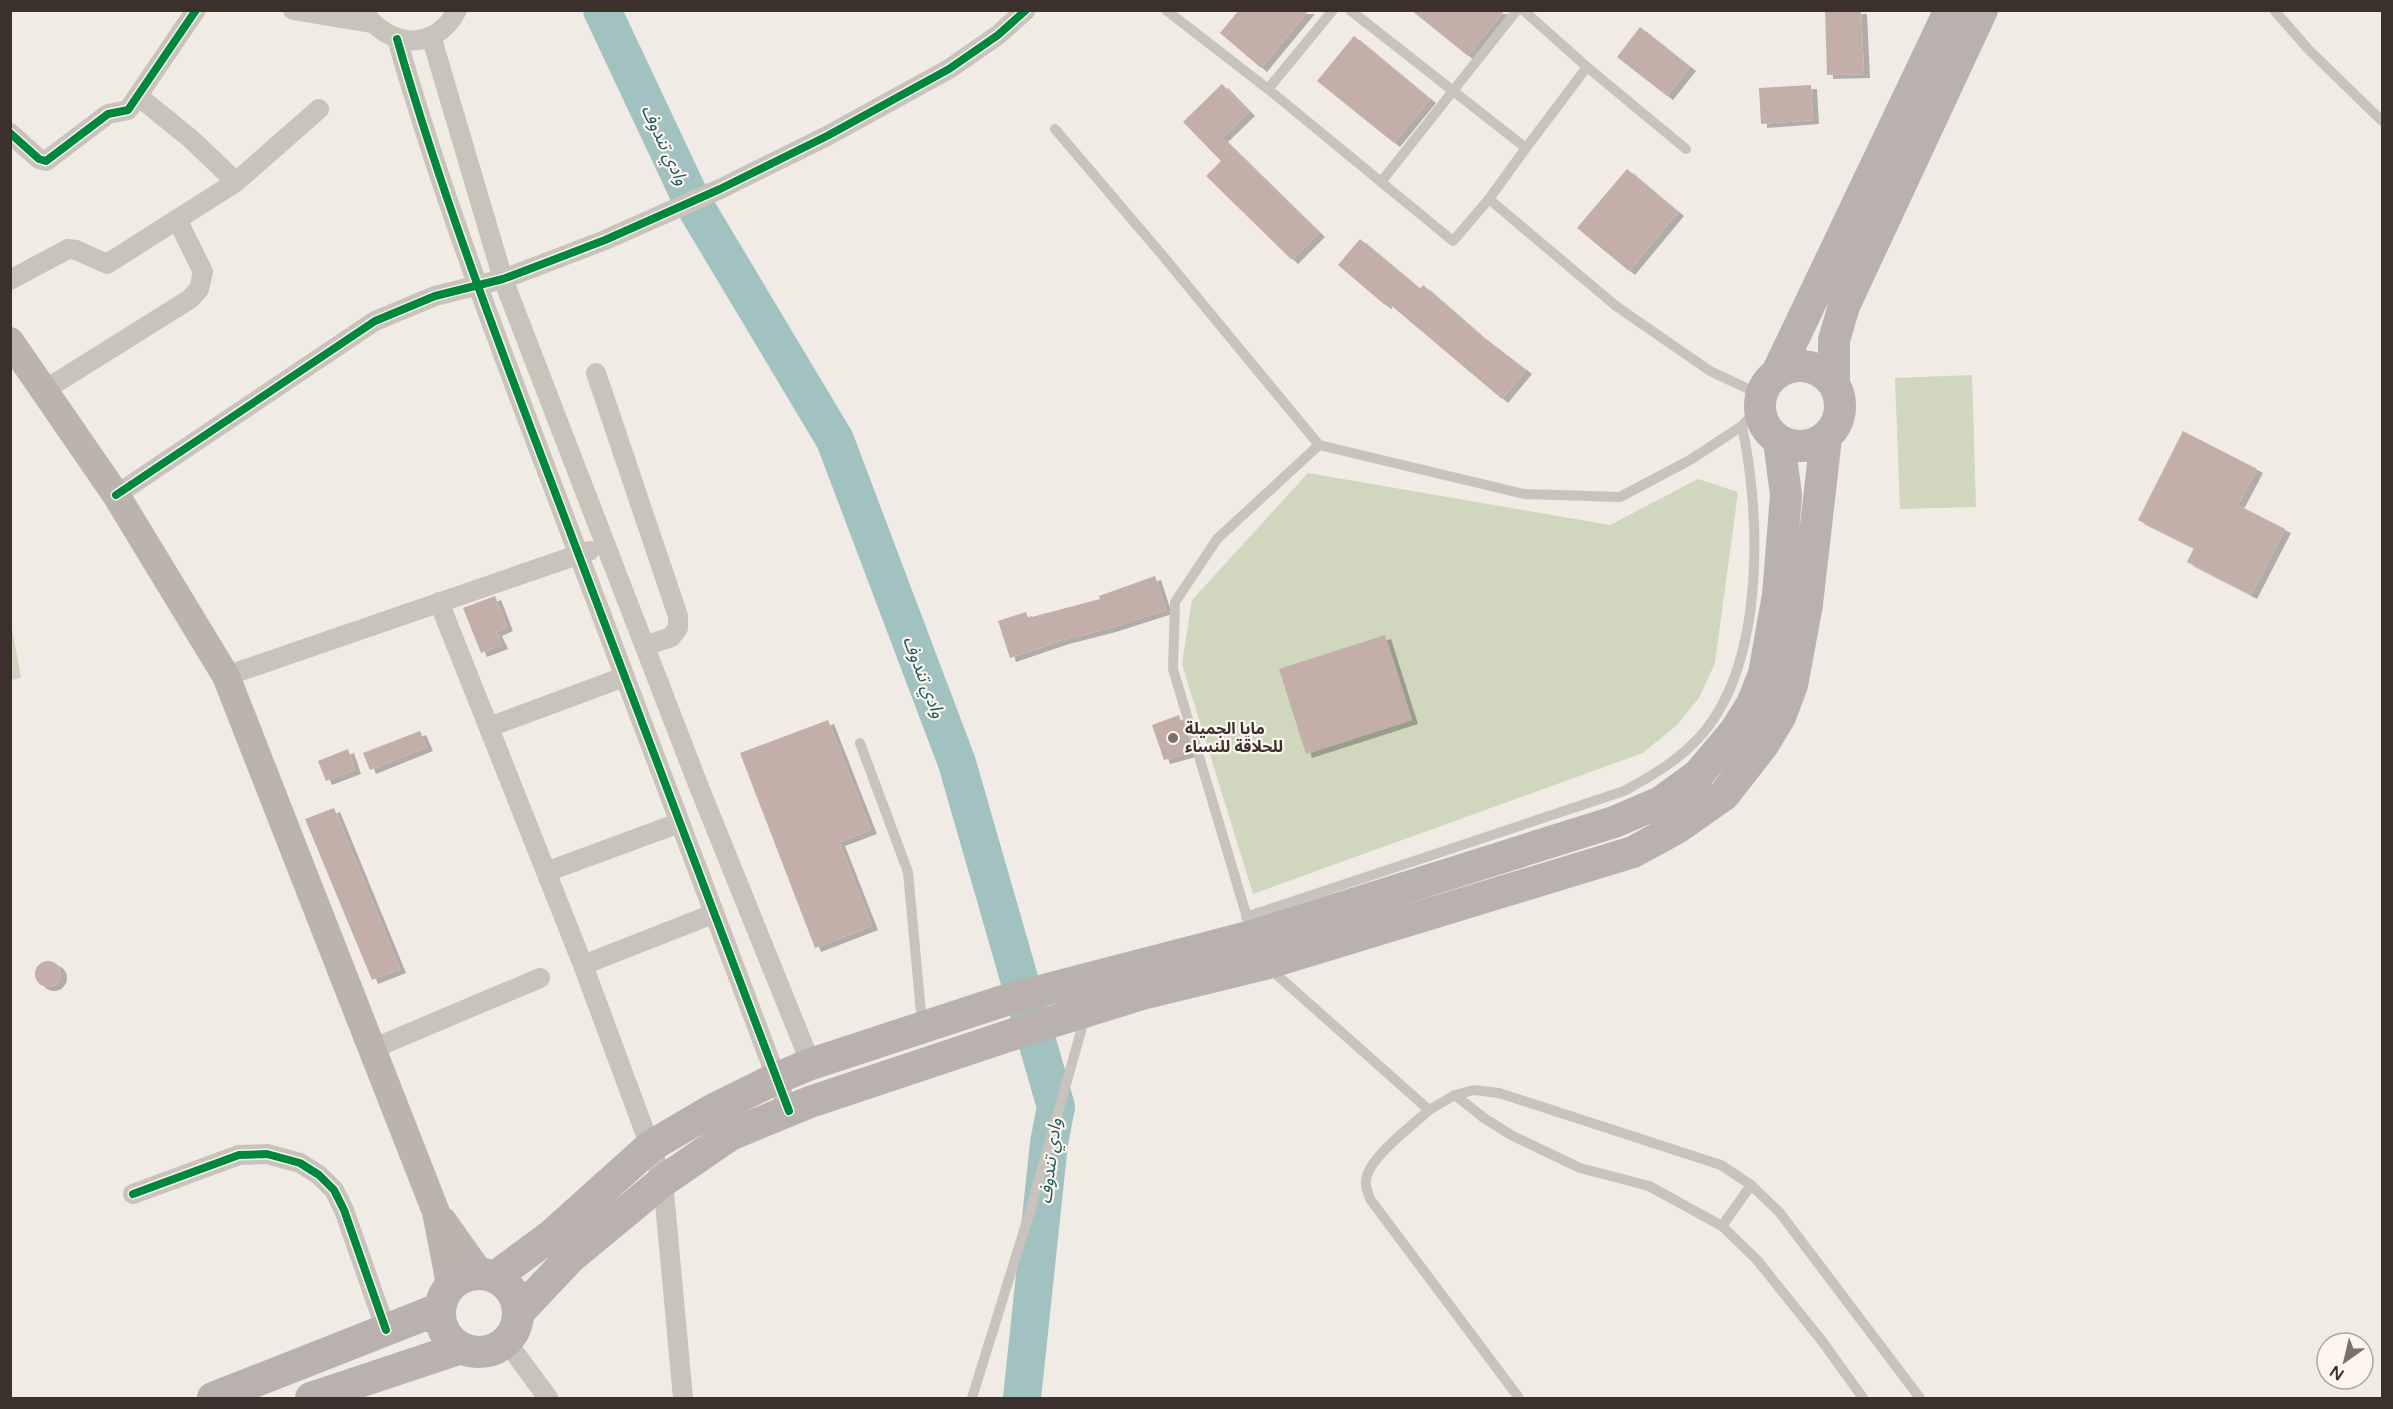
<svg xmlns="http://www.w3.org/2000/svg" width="2393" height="1409" font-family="'Varela Round','Noto Sans Arabic',sans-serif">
<defs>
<filter id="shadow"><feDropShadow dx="6" dy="4" stdDeviation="0" flood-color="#0004"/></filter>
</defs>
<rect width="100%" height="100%" fill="#f0ebe5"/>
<path fill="#d1d6bf" d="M 1972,375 L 1976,507 L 1900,509 L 1895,378 Z
M 1308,473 L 1610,525 L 1698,479 L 1738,492 L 1715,663 L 1699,698 L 1677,725 L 1643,753 L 1253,894 L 1182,664 L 1192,600 Z
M 10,618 L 21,678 L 11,680 L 10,680 Z"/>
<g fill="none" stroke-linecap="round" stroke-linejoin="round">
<path stroke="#a1c2c1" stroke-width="38" d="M 602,10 L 692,201 L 835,440 L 957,763 L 1056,1107 L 1049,1143 L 1022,1398"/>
</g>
<path fill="#c3afa7" filter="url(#shadow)" d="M 1239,10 L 1309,10 L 1261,68 L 1220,33 Z
M 1411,10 L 1505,10 L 1468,56 Z
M 1825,10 L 1861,10 L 1864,74 L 1827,75 Z
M 1640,27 L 1690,67 L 1667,96 L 1617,57 Z
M 1354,36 L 1430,99 L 1394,143 L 1317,81 Z
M 1222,84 L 1249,112 L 1222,138 L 1319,233 L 1292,260 L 1206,176 L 1221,161 L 1183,122 Z
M 1811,85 L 1813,120 L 1761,124 L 1759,88 Z
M 1627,169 L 1678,212 L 1629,271 L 1577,228 Z
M 1360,239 L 1420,289 L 1423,285 L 1479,334 L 1526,370 L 1502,399 L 1387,302 L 1385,305 L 1338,265 Z
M 2183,431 L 2257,469 L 2238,505 L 2285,529 L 2251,595 L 2187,562 L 2194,548 L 2138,520 Z
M 1155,576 L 1166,610 L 1110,628 L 1063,640 L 1010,658 L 998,621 L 1026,612 L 1028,618 L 1100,599 L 1099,596 Z
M 495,596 L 507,627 L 496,632 L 502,645 L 481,653 L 463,608 Z
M 1385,635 L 1412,720 L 1306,754 L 1279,669 Z
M 1179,715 L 1190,753 L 1164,760 L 1152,725 Z
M 828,720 L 871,830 L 839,842 L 872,926 L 815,948 L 740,753 Z
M 420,731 L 427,747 L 370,770 L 363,753 Z
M 348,749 L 355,770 L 326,781 L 318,761 Z
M 334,808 L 400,969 L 372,980 L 305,819 Z
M35 974a13 13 0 1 1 26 0a13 13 0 1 1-26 0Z"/>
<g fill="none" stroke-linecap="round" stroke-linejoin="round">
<path stroke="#c9c3be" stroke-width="10" d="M 1166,10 L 1268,89 L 1453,241 L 1489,199 L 1526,148 L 1350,10
M 1523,10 L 1587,67
M 2274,10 L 2309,50 L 2382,121
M 1268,89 L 1333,10
M 1055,129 L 1163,256 L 1319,445
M 1526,148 L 1587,67 L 1686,149
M 1381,182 L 1517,10
M 1489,199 L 1616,306 L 1710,371 L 1761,395
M 860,743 L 908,872 L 922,1024
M 1246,917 L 1624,791 C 1654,775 1682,758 1704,732 C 1765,658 1761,515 1742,426
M 1252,934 L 1173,669 L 1175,602 L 1217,539 L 1319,445 L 1524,494 L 1620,497 L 1690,460 L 1742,426 L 1760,407
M 1268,967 L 1429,1110 L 1455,1095 L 1474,1090 L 1499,1093 L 1721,1165 L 1751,1185 L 1780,1213 L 1920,1398
M 1455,1095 L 1484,1118 L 1511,1135 L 1580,1168 L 1649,1186 L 1722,1226 L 1757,1260 L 1822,1341 L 1863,1398
M 1429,1110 C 1412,1126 1369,1157 1366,1180 C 1365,1186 1368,1193 1370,1199 L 1519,1398
M 1722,1226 L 1751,1185
M 972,1398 L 1031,1208 L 1085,1017"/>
<path stroke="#c9c3be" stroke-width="20" d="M 293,10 L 371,23
M 363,10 C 387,48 435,53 457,10
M 431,36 L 503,279 L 699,787 L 811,1064
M 397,39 C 447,214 514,383 578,553 C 648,739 718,925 789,1111
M 138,96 L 191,139 L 236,182
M 10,133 L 39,159 L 46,161 L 108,114 L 128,110 L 196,10
M 10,280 L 68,249 L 76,250 L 107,264 L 236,182 L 319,109
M 596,373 L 678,616 L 678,628 L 671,637 L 645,646
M 43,391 L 190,299 L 199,289 L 203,272 L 177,219
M 116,495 L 375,321 L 435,296 L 503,279 L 553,260 L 605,240 L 720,189 L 827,136 L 949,69 L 998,35 L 1026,10
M 439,602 L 583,965 L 663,1181 L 683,1398
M 226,676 L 589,551
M 489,727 L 624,677
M 546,872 L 679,823
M 583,965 L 713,914
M 372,1049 L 540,978
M 133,1194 L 239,1155 L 267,1154 L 300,1163 L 319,1175 L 334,1190 L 344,1210 L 386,1330
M 506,1341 L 548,1398"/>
<path stroke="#bab3ae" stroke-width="28" d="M 10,341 L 116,495 L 226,676 L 436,1212 L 450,1284
M 443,1221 L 480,1273"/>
<path stroke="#b8b1ad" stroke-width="32" d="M1760 406a40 40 0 1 1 80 0a40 40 0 1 1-80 0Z
M 1777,373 L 1950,10
M 1834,383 L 1834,340 L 1844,306 L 1982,10
M440 1313a39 39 0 1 1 78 0a39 39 0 1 1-78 0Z
M 495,1277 L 553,1234 L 651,1146 L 712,1110 L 777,1078 L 811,1064 L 1006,1000 L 1252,936 L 1614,822 L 1661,802 L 1698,775 L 1735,731 L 1752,704 L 1764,674 L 1778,595 L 1786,495 L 1779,441
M 518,1313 L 570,1258 L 663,1181 L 730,1135 L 810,1102 L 1032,1028 L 1142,994 L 1265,964 L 1633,852 L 1677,828 L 1724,795 L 1763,745 L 1780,717 L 1792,685 L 1807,604 L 1826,438
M 213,1398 L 439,1309
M 311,1398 L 461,1348"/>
<defs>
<path id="cycleway" d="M 397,39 C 447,214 514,383 578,553 C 648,739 718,925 789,1111
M 10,133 L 39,159 L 46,161 L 108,114 L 128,110 L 196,10
M 116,495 L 375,321 L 435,296 L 503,279 L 553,260 L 605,240 L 720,189 L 827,136 L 949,69 L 998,35 L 1026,10
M 133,1194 L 239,1155 L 267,1154 L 300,1163 L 319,1175 L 334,1190 L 344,1210 L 386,1330"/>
</defs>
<use href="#cycleway" stroke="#fbf5ee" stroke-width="11"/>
<use href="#cycleway" stroke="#00873e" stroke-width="8"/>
</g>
<circle fill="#7a716c" stroke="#fbf5ee" stroke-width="2" cx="1173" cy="738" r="6"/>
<g text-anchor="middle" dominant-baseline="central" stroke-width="4.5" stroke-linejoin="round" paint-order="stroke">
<g font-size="16" font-weight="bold" fill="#3b302b" stroke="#fbf5ee" text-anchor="start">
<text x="1185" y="729">مايا الجميلة<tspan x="1185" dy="18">للحلاقة للنساء</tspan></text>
</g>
<g font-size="18" font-style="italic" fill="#1f5a5e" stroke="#fbf5ee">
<text transform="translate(665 145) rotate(65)">وادي تندوف</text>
<text transform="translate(924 677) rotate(69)">وادي تندوف</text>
<text transform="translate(1050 1161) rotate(-83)">وادي تندوف</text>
</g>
</g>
<rect width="2393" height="1409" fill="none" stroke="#3b302b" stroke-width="24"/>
<g transform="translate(2345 1361) rotate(214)"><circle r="28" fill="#fbf5ee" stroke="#aea6a0" stroke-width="1.5"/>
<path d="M0-4.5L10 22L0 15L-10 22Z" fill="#7a716c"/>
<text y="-9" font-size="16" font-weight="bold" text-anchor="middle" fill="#3b302b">N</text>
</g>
</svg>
